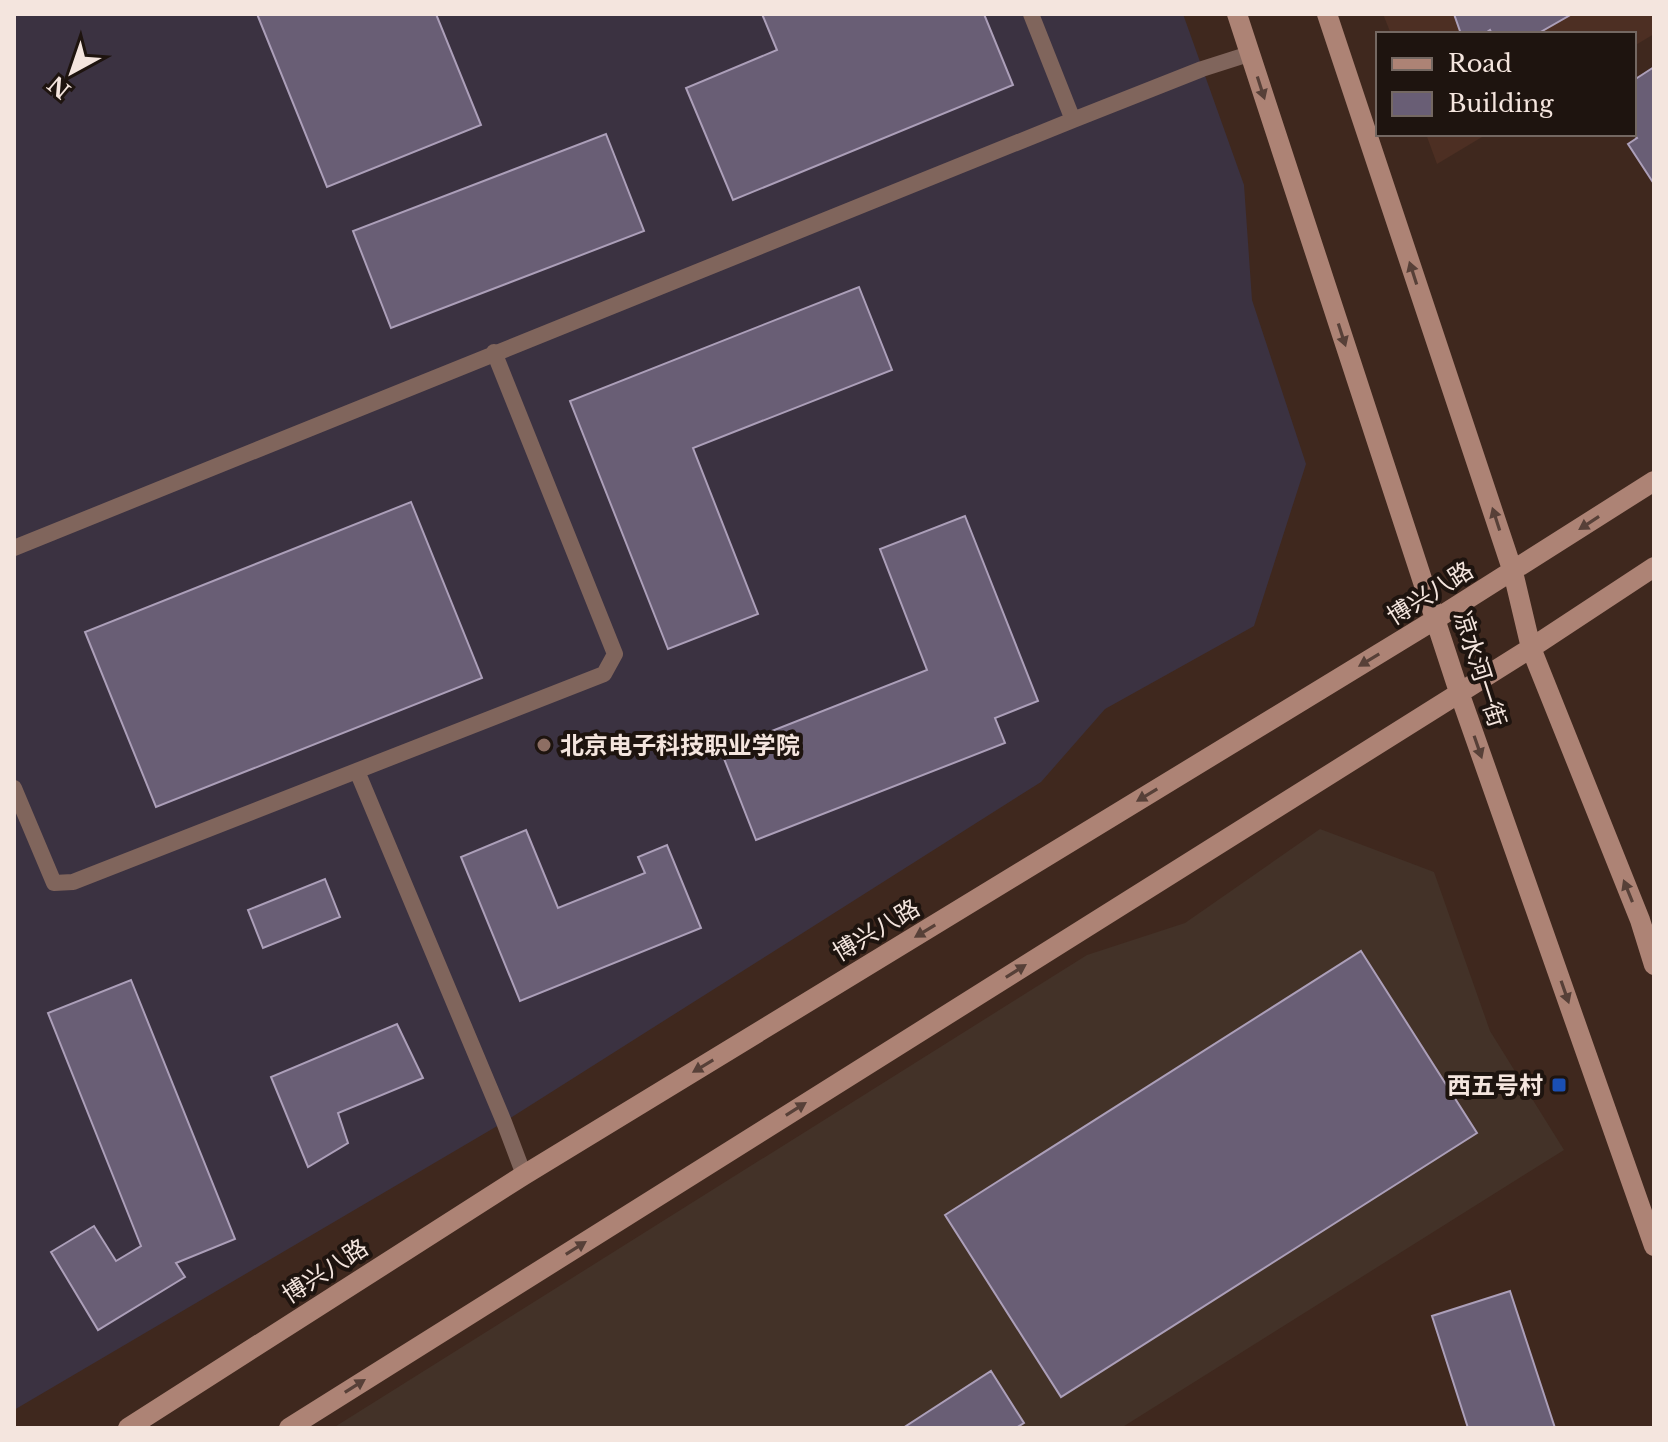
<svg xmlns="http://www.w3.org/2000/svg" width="1668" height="1442" font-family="'Libre Baskerville','Noto Sans SC',serif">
<rect width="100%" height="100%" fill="#3f281e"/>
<path fill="#4d2f23" d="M 1383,14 L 1654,14 L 1654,34 L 1634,46 L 1634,34 L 1391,34 Z
M 1426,134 L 1487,134 L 1437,164 Z"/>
<path fill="#433228" d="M 1320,829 L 1434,872 L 1490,1031 L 1564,1150 L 1121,1428 L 333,1428 L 1087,955 L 1185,923 Z"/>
<path fill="#3b3241" d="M 14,14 L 1183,14 L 1244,185 L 1252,300 L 1306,464 L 1254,626 L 1105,709 L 1041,782 L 504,1122 L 14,1410 Z"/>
<path fill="#695e75" stroke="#ac9fb9" stroke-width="2" d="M 257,14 L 436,14 L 481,125 L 327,187 Z
M 762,14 L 984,14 L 1013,85 L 733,200 L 686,88 L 777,50 Z
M 1454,14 L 1572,14 L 1537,34 L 1492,34 L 1490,30 L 1484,34 L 1461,34 Z
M 1654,67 L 1654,184 L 1628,144 L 1637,138 L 1634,134 L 1634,80 Z
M 606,134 L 644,231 L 391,328 L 353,231 Z
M 859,287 L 892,370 L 693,448 L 758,614 L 668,649 L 570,401 Z
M 411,502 L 482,678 L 156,807 L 85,632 Z
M 965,516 L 1038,701 L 995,718 L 1005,743 L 756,840 L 721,751 L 927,670 L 880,549 Z
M 526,830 L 558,908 L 645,873 L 638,857 L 667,845 L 701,928 L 520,1001 L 461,857 Z
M 325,879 L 340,917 L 263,948 L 248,910 Z
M 1361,951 L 1477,1133 L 1061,1397 L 945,1215 Z
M 131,980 L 235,1239 L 176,1263 L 185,1277 L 98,1330 L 51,1252 L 94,1226 L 116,1261 L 141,1246 L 48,1013 Z
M 397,1024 L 423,1078 L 338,1113 L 348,1143 L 308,1167 L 271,1077 Z
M 1510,1291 L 1555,1428 L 1468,1428 L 1432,1316 Z
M 991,1371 L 1024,1423 L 1016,1428 L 903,1428 Z"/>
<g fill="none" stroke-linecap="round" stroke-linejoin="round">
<path stroke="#80655c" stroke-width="16" d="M 1031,14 L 1073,120
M 14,548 L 1073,120 L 1202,69 L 1249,54
M 357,771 L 504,1122 L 524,1175
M 14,788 L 54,883 L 73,882 L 604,674 L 615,654 L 494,352"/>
<path stroke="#ad8375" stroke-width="20" d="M 1237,14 L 1459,692 L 1654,1246
M 1327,14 L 1513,572 L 1531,648 L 1640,920 L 1654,965
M 128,1428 L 524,1175 L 1436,619 L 1654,481
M 289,1428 L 1531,648 L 1654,567"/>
</g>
<defs><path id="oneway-solid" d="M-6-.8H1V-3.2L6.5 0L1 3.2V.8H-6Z" transform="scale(2)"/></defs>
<g fill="#574038">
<use href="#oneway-solid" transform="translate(1261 88) rotate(72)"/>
<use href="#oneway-solid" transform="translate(1413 273) rotate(-108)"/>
<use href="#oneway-solid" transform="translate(1342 335) rotate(72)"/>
<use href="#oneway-solid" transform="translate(1496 519) rotate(-108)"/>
<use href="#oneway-solid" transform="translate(1589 523) rotate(147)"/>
<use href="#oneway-solid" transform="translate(1369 660) rotate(149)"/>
<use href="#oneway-solid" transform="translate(1478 747) rotate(71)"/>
<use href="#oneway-solid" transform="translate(1147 795) rotate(149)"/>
<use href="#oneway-solid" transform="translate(1628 891) rotate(-112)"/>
<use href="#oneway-solid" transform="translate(925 931) rotate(149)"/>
<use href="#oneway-solid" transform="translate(1016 971) rotate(-32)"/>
<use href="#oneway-solid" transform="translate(1565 992) rotate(71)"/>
<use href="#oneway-solid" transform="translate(703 1066) rotate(149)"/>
<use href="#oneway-solid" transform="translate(796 1109) rotate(-32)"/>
<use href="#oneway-solid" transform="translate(576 1248) rotate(-32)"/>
<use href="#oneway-solid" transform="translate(355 1386) rotate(-32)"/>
</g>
<circle fill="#8d6e63" stroke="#1e140f" stroke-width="3" cx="544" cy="745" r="8"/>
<rect fill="#1a4fb4" stroke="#1e140f" stroke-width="3" x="1551" y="1077" width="16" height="16" rx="4"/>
<g text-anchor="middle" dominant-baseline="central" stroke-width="8" stroke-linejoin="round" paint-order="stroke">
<g font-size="24" fill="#f4e5de" stroke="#1e140f">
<text transform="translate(1430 593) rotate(-32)">博兴八路</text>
<text transform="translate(1480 669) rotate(72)">凉水河一街</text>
<text transform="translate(876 930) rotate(-31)">博兴八路</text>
<text transform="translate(325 1271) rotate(-33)">博兴八路</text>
</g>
<g font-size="24" font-weight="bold" fill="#f4e5de" stroke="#1e140f" text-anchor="start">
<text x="560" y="745">北京电子科技职业学院</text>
<text x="1543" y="1085" text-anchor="end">西五号村</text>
</g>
</g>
<rect width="1668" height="1442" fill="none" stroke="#f4e5de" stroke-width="32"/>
<rect x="1376" y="32" width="260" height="104" fill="#1e140f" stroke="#746862" stroke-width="2"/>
<rect x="1392" y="58" width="40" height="12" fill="#ad8375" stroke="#746862" stroke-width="2"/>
<text x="1448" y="72" font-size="24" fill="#f4e5de">Road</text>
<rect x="1392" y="92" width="40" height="24" fill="#695e75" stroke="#746862" stroke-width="2"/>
<text x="1448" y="112" font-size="24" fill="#f4e5de">Building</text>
<g transform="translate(72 72) rotate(220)" stroke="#1e140f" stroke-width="6" paint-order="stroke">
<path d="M0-6L14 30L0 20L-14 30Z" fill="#f4e5de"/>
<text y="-12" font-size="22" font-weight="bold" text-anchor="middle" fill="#f4e5de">N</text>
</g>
</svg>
